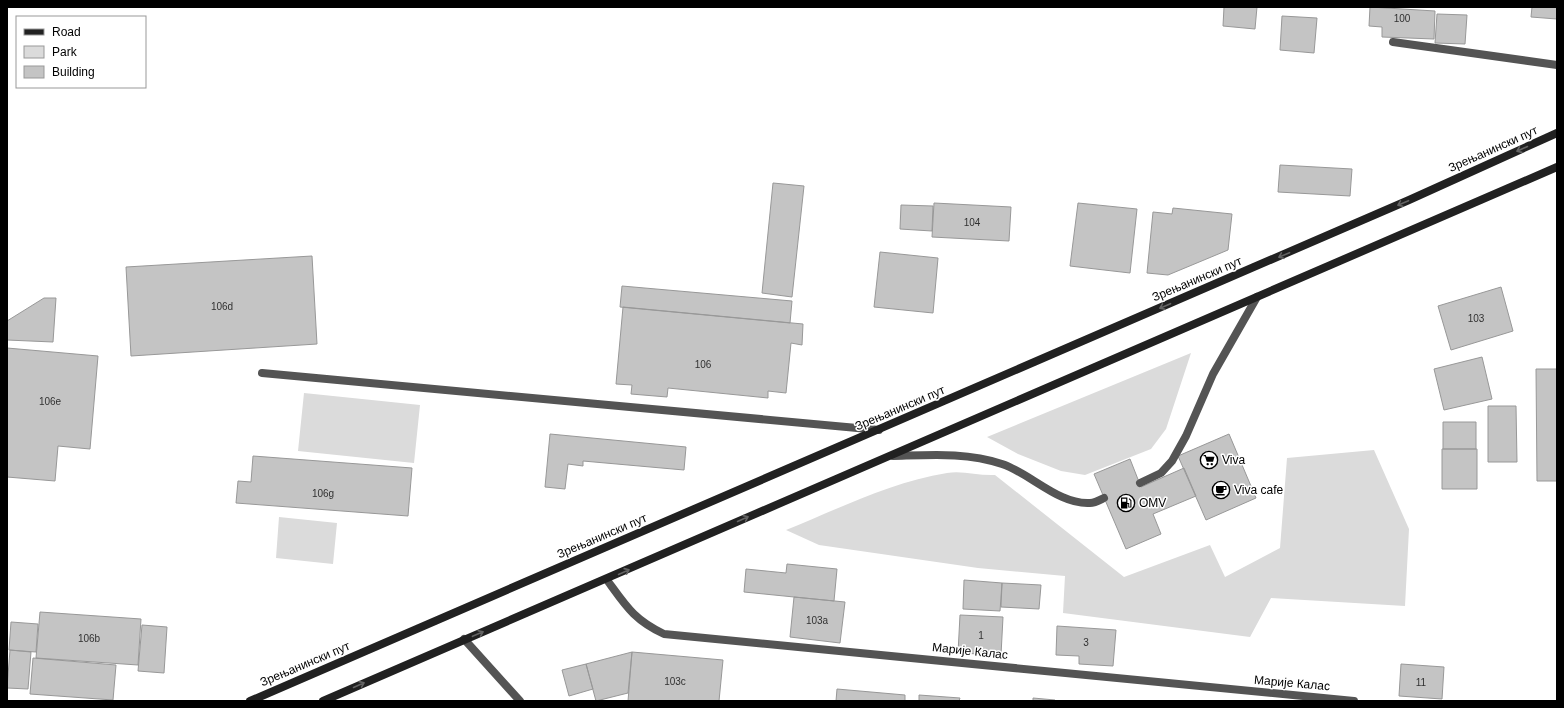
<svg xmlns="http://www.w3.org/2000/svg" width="1564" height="708" font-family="Helvetica,sans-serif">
<rect width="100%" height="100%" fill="#fff"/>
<path fill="#dbdbdb" d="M 1191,353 L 1166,429 L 1151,449 L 1085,475 L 1061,471 L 1018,454 L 987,437 Z
M 304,393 L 420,405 L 414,463 L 298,451 Z
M 1374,450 L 1409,529 L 1405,606 L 1271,598 L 1250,637 L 1063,613 L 1065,576 L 978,568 L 819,545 L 786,530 C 838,509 891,482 947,473 C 962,470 979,476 995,475 L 1124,577 L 1210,545 L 1225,577 L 1280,548 L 1287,458 Z
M 279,517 L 337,523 L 333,564 L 276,558 Z"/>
<path fill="#c4c4c4" stroke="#989898" d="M 1224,7 L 1257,7 L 1255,29 L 1223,26 Z
M 1370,7 L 1435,11 L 1434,39 L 1382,37 L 1382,27 L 1369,26 Z
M 1532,7 L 1557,7 L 1557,19 L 1531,17 Z
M 1437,14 L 1467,15 L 1465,44 L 1435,43 Z
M 1282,16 L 1317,18 L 1314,53 L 1280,50 Z
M 1280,165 L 1352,169 L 1350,196 L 1278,192 Z
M 773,183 L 804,186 L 792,297 L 762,293 Z
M 934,203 L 1011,207 L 1009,241 L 932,237 Z
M 1078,203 L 1137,209 L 1130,273 L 1070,266 Z
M 901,205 L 933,206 L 932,231 L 900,229 Z
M 1173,208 L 1232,214 L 1228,250 L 1168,275 L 1147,273 L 1153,212 L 1172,214 Z
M 880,252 L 938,258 L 933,313 L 874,307 Z
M 312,256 L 317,344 L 131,356 L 126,267 Z
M 622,286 L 792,301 L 790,323 L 620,307 Z
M 1501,287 L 1513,331 L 1451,350 L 1438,306 Z
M 44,298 L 56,298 L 53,342 L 7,340 L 7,321 Z
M 623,307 L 803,324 L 802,345 L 791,343 L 786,393 L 768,391 L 768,398 L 668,388 L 667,397 L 631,394 L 632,385 L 616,384 Z
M 7,348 L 98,356 L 90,449 L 58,446 L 55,481 L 7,477 Z
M 1482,357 L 1492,399 L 1444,410 L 1434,369 Z
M 1536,369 L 1557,369 L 1557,481 L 1537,481 Z
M 1488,406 L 1516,406 L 1517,462 L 1488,462 Z
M 1443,422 L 1476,422 L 1476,449 L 1443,449 Z
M 550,434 L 686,447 L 684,470 L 583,461 L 583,466 L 568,464 L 565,489 L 545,487 Z
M 1229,434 L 1256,498 L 1206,520 L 1178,456 Z
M 1442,449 L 1477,449 L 1477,489 L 1442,489 Z
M 253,456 L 412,468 L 408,516 L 236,503 L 238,481 L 251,482 Z
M 1130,459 L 1141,487 L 1184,468 L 1196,496 L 1153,514 L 1161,534 L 1126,549 L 1094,474 Z
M 787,564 L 837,569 L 834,601 L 744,592 L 746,569 L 786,573 Z
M 964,580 L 1002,583 L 1000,611 L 963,609 Z
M 1002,583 L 1041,585 L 1039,609 L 1001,607 Z
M 794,597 L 845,602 L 840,643 L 790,637 Z
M 40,612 L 141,619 L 138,665 L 36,658 Z
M 960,615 L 1003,617 L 1001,655 L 958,653 Z
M 11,622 L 38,624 L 36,652 L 9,650 Z
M 142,625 L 167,627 L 164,673 L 138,671 Z
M 1057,626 L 1116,630 L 1113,666 L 1079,664 L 1079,656 L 1056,655 Z
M 10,650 L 31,652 L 28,689 L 7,688 Z
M 632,652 L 723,660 L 719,701 L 628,701 Z
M 632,652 L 628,693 L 596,701 L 586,664 Z
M 33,658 L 116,665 L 113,700 L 30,694 Z
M 586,664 L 593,689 L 569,696 L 562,670 Z
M 1401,664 L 1444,667 L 1442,699 L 1399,696 Z
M 837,689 L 905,695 L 905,701 L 836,701 Z
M 919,695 L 960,698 L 959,701 L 919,701 Z
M 1033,698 L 1055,700 L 1055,701 L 1033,701 Z"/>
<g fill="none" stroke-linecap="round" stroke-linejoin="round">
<path stroke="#545454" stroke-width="8" d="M 1393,42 L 1557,65
M 262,373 L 879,430
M 893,456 C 930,455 967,452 1002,464 C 1030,473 1059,505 1090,503 C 1095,503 1100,500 1104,498
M 1140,483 L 1161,473 L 1172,461 L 1186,436 L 1213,374 L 1257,297"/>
<path stroke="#545454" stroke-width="8" d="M 607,580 C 626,606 634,620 664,634 L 1354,701
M 464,639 L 520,701"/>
<path stroke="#212121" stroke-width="8" d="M 250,701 L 1409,200 L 1557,133
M 323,701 L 1557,167"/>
</g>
<defs><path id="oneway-shaft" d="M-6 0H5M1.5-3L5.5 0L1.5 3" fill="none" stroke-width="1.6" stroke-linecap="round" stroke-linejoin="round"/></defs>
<g stroke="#646464">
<use href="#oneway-shaft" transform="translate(1522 149) rotate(156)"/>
<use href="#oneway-shaft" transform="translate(1403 203) rotate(157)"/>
<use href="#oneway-shaft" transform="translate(1284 255) rotate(157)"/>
<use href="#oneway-shaft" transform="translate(1165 306) rotate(157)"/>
<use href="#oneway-shaft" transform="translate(743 519) rotate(-24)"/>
<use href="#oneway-shaft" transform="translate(624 572) rotate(-24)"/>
<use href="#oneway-shaft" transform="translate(478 634) rotate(-23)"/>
<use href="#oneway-shaft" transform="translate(359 685) rotate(-24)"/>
</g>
<defs>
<symbol id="supermarket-ring" viewBox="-11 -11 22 22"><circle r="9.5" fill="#fff" stroke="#000" stroke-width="1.5"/><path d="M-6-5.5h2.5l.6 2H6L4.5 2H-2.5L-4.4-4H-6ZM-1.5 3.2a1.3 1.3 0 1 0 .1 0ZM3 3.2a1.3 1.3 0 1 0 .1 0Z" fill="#000"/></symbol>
<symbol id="cafe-ring" viewBox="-11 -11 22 22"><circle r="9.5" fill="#fff" stroke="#000" stroke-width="1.5"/><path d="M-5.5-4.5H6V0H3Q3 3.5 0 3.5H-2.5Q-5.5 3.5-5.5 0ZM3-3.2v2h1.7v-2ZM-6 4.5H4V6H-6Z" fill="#000"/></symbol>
<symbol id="fuel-ring" viewBox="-11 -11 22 22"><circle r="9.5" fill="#fff" stroke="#000" stroke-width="1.5"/><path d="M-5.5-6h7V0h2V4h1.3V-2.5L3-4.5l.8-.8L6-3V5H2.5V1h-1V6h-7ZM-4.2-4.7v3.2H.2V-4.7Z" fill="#000"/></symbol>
</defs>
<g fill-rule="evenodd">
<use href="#supermarket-ring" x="1199" y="450" width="20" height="20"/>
<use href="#cafe-ring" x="1211" y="480" width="20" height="20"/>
<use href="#fuel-ring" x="1116" y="493" width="20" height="20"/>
</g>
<g text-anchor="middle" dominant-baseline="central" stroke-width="3" stroke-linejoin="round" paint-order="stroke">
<g font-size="10" fill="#313131">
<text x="1402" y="18">100</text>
<text x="972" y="222">104</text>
<text x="222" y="306">106d</text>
<text x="1476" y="318">103</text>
<text x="703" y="364">106</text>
<text x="50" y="401">106e</text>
<text x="323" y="493">106g</text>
<text x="817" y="620">103a</text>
<text x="981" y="635">1</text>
<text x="89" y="638">106b</text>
<text x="1086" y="642">3</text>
<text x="675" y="681">103c</text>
<text x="1421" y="682">11</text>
</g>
<g font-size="12" fill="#000" stroke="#fff">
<text transform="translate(1493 149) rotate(-24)">Зрењанински пут</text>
<text transform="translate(1197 279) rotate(-23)">Зрењанински пут</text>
<text transform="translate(900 408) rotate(-23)">Зрењанински пут</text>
<text transform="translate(602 536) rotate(-23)">Зрењанински пут</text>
<text transform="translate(970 651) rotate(6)">Марије Калас</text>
<text transform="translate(305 664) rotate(-23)">Зрењанински пут</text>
<text transform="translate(1292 683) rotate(5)">Марије Калас</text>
</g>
<g font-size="12" fill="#000" stroke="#fff" text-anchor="start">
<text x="1222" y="460">Viva</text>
<text x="1234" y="490">Viva cafe</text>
<text x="1139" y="503">OMV</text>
</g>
</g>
<rect width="1564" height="708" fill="none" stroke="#000000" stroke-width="16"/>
<rect x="16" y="16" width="130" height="72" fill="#ffffff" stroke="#999999"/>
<rect x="24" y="29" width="20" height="6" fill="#212121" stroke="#999999"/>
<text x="52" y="36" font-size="12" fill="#000000">Road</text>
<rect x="24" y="46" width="20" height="12" fill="#dbdbdb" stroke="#999999"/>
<text x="52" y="56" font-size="12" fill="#000000">Park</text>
<rect x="24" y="66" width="20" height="12" fill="#c4c4c4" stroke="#999999"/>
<text x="52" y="76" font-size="12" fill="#000000">Building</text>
</svg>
